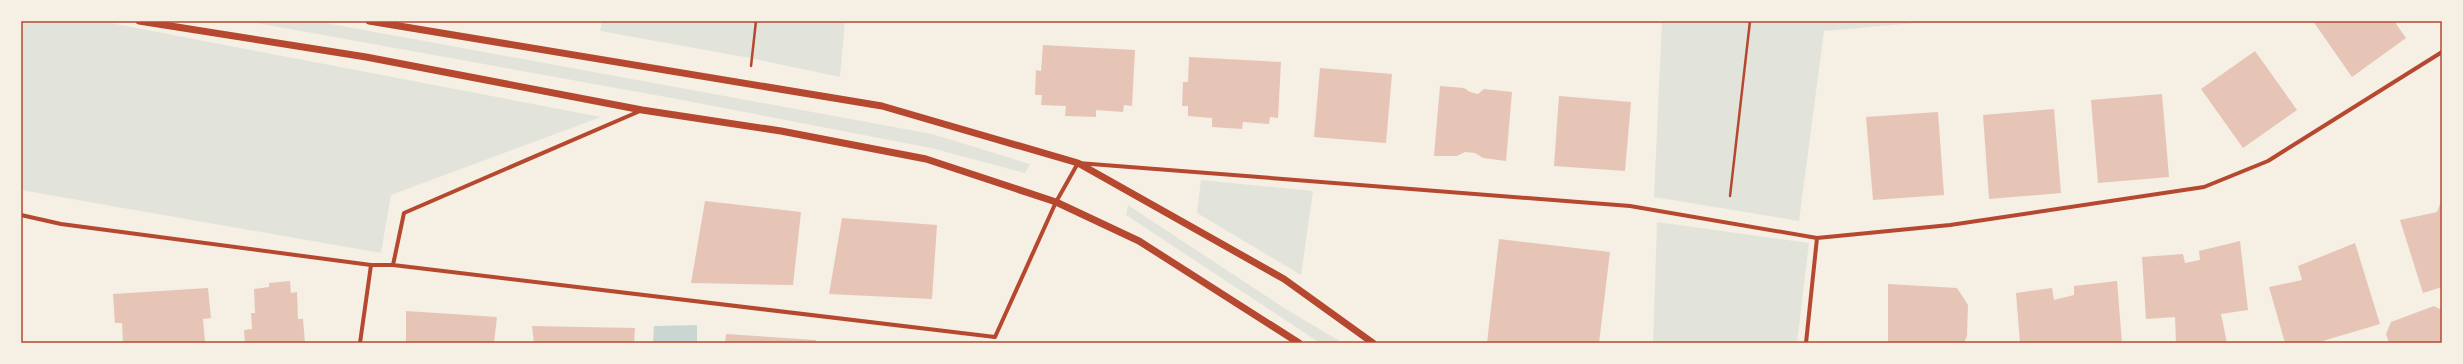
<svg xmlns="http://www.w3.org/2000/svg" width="2463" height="364" font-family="Arial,sans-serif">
<rect width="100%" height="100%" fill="#f6efe4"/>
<path fill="#e2e4dc" d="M 21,21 L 100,21 L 601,117 L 391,195 L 381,253 L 21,190 Z
M 246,21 L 315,21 L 932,134 L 1030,164 L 1025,173 L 931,148 L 677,99 Z
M 602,21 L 845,21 L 840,77 L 750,58 L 600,31 Z
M 1662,21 L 1938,21 L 1824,31 L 1799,221 L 1654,197 Z
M 1201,180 L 1313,191 L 1301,275 L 1197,213 Z
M 1128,205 L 1284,308 L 1343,343 L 1320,343 L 1126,215 Z
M 1657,222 L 1809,243 L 1797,343 L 1653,343 Z"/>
<path fill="#c9d6d2" d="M 697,325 L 697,343 L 653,343 L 654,326 Z"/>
<path fill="#e6c5b7" d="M 2313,21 L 2394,21 L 2406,38 L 2352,77 Z
M 1043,45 L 1135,50 L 1132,106 L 1124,105 L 1123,112 L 1096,110 L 1096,117 L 1065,116 L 1066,106 L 1041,105 L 1042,95 L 1035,95 L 1036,70 L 1041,71 Z
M 2255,51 L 2297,110 L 2243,148 L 2201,89 Z
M 1189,57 L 1281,62 L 1278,118 L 1270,117 L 1269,124 L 1243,122 L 1242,129 L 1212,127 L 1212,118 L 1188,116 L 1188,106 L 1182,106 L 1183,82 L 1188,82 Z
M 1320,68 L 1392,74 L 1386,143 L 1314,137 Z
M 1440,86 L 1464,88 L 1470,92 L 1478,94 L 1484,89 L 1512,92 L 1506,161 L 1483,158 L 1475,153 L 1465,152 L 1457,156 L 1434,156 Z
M 2162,94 L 2169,177 L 2098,183 L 2091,100 Z
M 1559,96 L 1631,102 L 1625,171 L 1554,166 Z
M 2054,109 L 2061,193 L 1989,199 L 1983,115 Z
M 1938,112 L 1944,195 L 1873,200 L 1866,117 Z
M 705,201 L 801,212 L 793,285 L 691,283 Z
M 2441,201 L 2442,287 L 2423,293 L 2400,220 L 2437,212 Z
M 842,218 L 937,225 L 932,299 L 829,294 Z
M 1499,239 L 1610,252 L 1599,343 L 1487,343 Z
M 2240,241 L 2248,310 L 2221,314 L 2227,343 L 2176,343 L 2175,317 L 2146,319 L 2142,257 L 2183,254 L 2185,263 L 2200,260 L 2199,251 Z
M 2355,243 L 2380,324 L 2316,343 L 2285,343 L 2269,287 L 2302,280 L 2298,266 Z
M 290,281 L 291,293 L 297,292 L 298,319 L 303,319 L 305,343 L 245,343 L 244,330 L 252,329 L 251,313 L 255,313 L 254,289 L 269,287 L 269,283 Z
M 2117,281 L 2122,343 L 2020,343 L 2016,293 L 2052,288 L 2054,300 L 2074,295 L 2074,286 Z
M 1888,284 L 1957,288 L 1968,305 L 1967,336 L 1964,343 L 1888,343 Z
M 208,288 L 211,318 L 203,319 L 205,342 L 123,343 L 122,323 L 115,323 L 113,294 Z
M 2434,306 L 2442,310 L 2442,343 L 2389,343 L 2386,334 L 2391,322 Z
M 406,311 L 497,317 L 494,343 L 406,343 Z
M 532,326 L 635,328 L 634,343 L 534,343 Z
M 726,334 L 816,340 L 816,343 L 725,343 Z"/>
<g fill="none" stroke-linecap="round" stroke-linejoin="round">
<path stroke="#b5482f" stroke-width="2.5" d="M 751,66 L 756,21
M 1730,196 L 1750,21"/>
<path stroke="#b5482f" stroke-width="4" d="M 21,215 L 61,224 L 371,265 L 393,265 L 995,337 L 1056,202 L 1078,163 L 1630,206 L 1817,238 L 1950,225 L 2204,187 L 2268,161 L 2442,52
M 393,265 L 404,213 L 640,111
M 360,343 L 371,265
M 1806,343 L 1817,238"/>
<path stroke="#b5482f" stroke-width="7" d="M 139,21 L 366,57 L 642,110 L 781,131 L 926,159 L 1056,202 L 1139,241 L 1299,343
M 369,21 L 882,106 L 1078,163 L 1284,279 L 1373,343"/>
</g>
<rect width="2463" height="364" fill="none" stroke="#f6efe4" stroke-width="44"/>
<rect x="22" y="22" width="2419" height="320" fill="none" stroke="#b5482f" stroke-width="1.5"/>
</svg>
